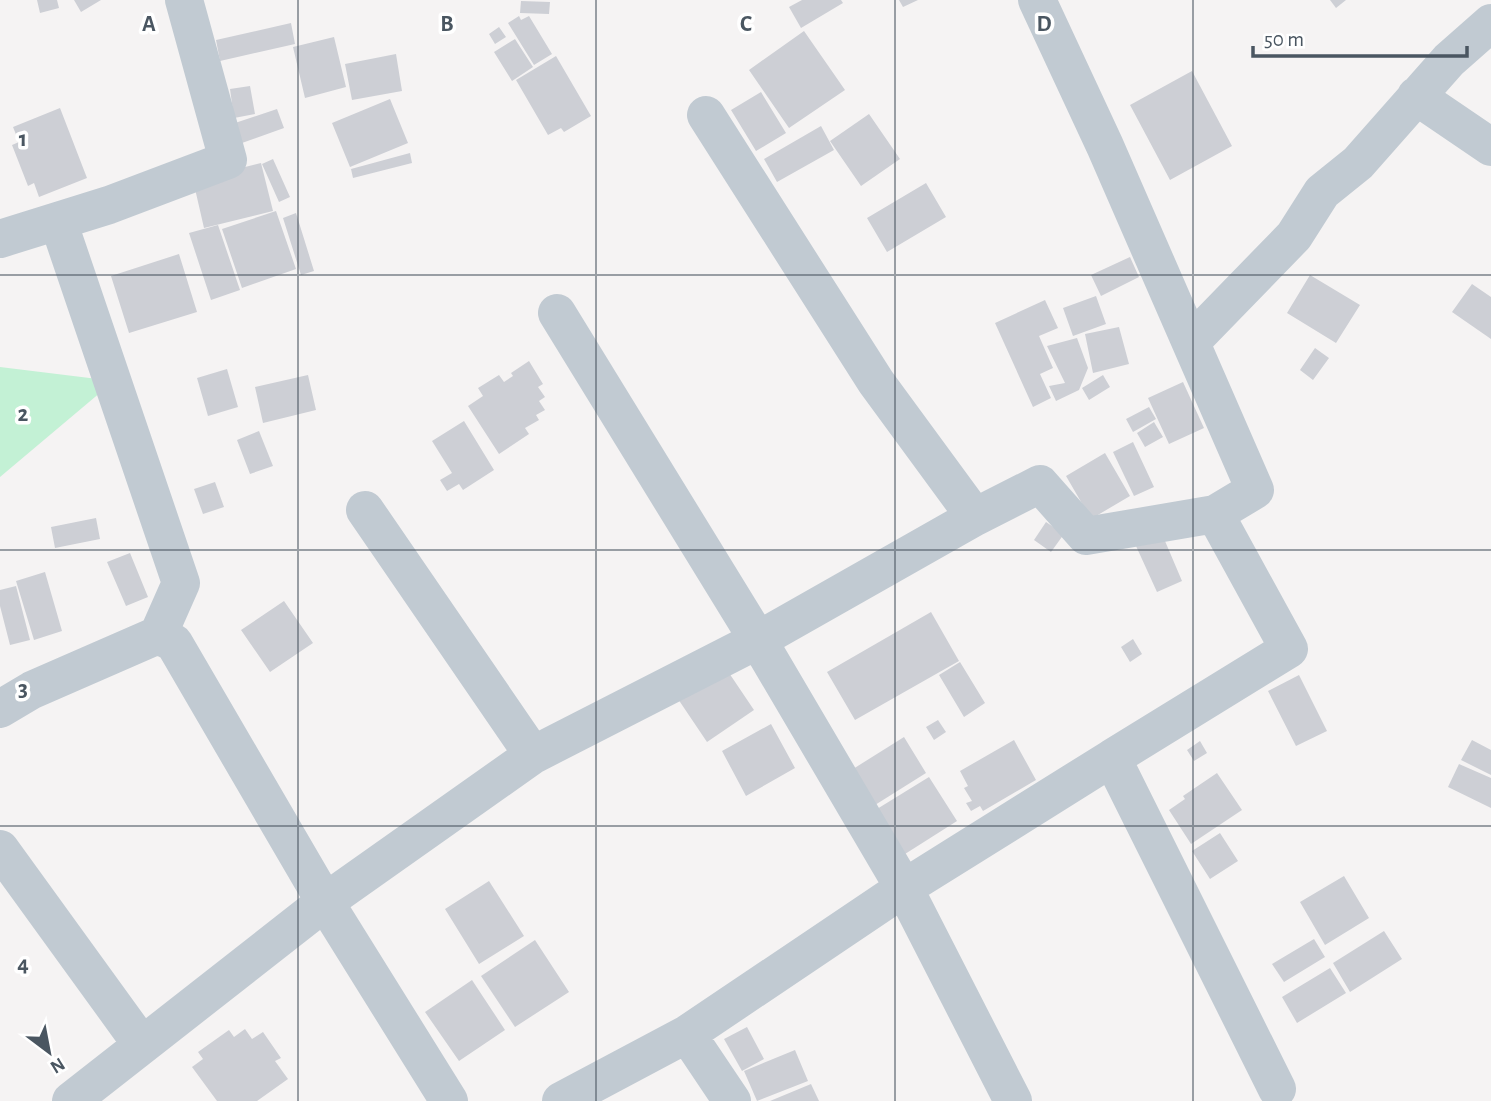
<svg xmlns="http://www.w3.org/2000/svg" width="1491" height="1101" font-family="'Alegreya Sans',sans-serif">
<rect width="100%" height="100%" fill="#f5f3f3"/>
<path fill="#c3f1d5" d="M 0,367 L 114,381 L 0,477 Z"/>
<path fill="#cdcfd5" d="M 37,0 L 57,0 L 59,8 L 40,13 Z
M 74,0 L 101,0 L 81,12 Z
M 802,0 L 841,0 L 843,3 L 801,28 L 789,7 Z
M 899,0 L 918,0 L 903,7 Z
M 1330,0 L 1346,0 L 1336,8 Z
M 521,1 L 550,2 L 549,14 L 520,13 Z
M 519,16 L 521,20 L 529,16 L 552,54 L 534,65 L 508,23 Z
M 291,23 L 295,44 L 220,61 L 216,40 Z
M 499,27 L 506,37 L 495,44 L 489,34 Z
M 804,31 L 845,90 L 789,128 L 749,70 Z
M 334,37 L 346,87 L 305,98 L 293,47 Z
M 515,39 L 533,67 L 512,81 L 494,52 Z
M 396,54 L 402,91 L 352,100 L 345,64 Z
M 556,56 L 591,116 L 564,132 L 561,128 L 548,135 L 516,80 Z
M 1192,71 L 1232,146 L 1170,180 L 1130,105 Z
M 250,86 L 255,114 L 234,118 L 230,89 Z
M 761,92 L 786,133 L 756,151 L 731,110 Z
M 390,99 L 408,143 L 350,167 L 332,123 Z
M 60,108 L 87,178 L 39,197 L 34,183 L 28,186 L 12,145 L 19,142 L 13,127 Z
M 277,109 L 284,128 L 242,143 L 235,123 Z
M 869,114 L 900,159 L 861,186 L 830,141 Z
M 821,126 L 834,150 L 777,182 L 764,159 Z
M 410,153 L 412,163 L 353,178 L 351,169 Z
M 273,159 L 290,197 L 279,202 L 262,164 Z
M 261,163 L 273,211 L 204,228 L 193,180 Z
M 926,183 L 946,217 L 887,252 L 867,218 Z
M 276,211 L 296,269 L 242,288 L 222,229 Z
M 296,213 L 314,271 L 301,275 L 283,218 Z
M 218,225 L 240,290 L 211,300 L 189,233 Z
M 179,254 L 197,312 L 129,333 L 111,276 Z
M 1130,257 L 1139,277 L 1101,296 L 1091,275 Z
M 1310,275 L 1360,305 L 1336,343 L 1287,313 Z
M 1472,284 L 1491,297 L 1491,339 L 1452,312 Z
M 1096,296 L 1106,324 L 1073,336 L 1063,308 Z
M 1045,300 L 1058,328 L 1039,336 L 1053,368 L 1040,374 L 1051,398 L 1033,407 L 995,323 Z
M 1119,327 L 1129,364 L 1093,373 L 1085,334 Z
M 1077,338 L 1088,368 L 1079,390 L 1056,401 L 1049,386 L 1065,383 L 1047,346 Z
M 1315,348 L 1329,358 L 1313,380 L 1300,370 Z
M 529,361 L 543,384 L 538,387 L 545,397 L 539,401 L 545,410 L 536,415 L 539,420 L 525,428 L 529,434 L 499,454 L 468,406 L 483,396 L 478,388 L 499,375 L 504,382 L 513,376 L 511,373 Z
M 227,369 L 238,407 L 208,416 L 197,378 Z
M 308,375 L 316,410 L 263,423 L 255,387 Z
M 1103,375 L 1110,387 L 1089,400 L 1082,388 Z
M 1183,382 L 1204,428 L 1169,444 L 1148,398 Z
M 1149,407 L 1156,419 L 1133,432 L 1126,419 Z
M 464,421 L 494,470 L 463,490 L 459,484 L 447,491 L 440,480 L 452,473 L 432,441 Z
M 1154,422 L 1163,437 L 1145,447 L 1137,433 Z
M 259,431 L 273,466 L 250,474 L 237,440 Z
M 1133,442 L 1154,487 L 1134,496 L 1113,452 Z
M 1105,453 L 1130,496 L 1091,519 L 1066,476 Z
M 215,482 L 224,507 L 203,514 L 194,489 Z
M 96,518 L 100,539 L 55,548 L 51,527 Z
M 1046,522 L 1064,534 L 1051,552 L 1034,540 Z
M 1162,534 L 1182,581 L 1157,592 L 1136,546 Z
M 130,553 L 148,597 L 126,606 L 107,562 Z
M 45,572 L 62,631 L 34,640 L 16,581 Z
M 16,586 L 30,640 L 10,645 L 0,606 L 0,590 Z
M 284,601 L 313,643 L 270,672 L 241,630 Z
M 931,612 L 959,661 L 855,720 L 827,672 Z
M 1133,639 L 1142,654 L 1130,662 L 1121,647 Z
M 960,662 L 985,703 L 964,717 L 939,675 Z
M 725,667 L 754,710 L 707,742 L 676,696 Z
M 1299,675 L 1327,731 L 1296,746 L 1268,691 Z
M 938,720 L 946,732 L 934,740 L 926,727 Z
M 771,724 L 795,768 L 746,796 L 722,751 Z
M 904,737 L 926,773 L 875,805 L 853,769 Z
M 1014,740 L 1036,780 L 983,811 L 980,806 L 971,811 L 966,803 L 972,801 L 964,788 L 968,786 L 960,771 Z
M 1472,740 L 1491,750 L 1491,775 L 1461,760 Z
M 1200,741 L 1207,753 L 1194,761 L 1187,750 Z
M 1459,764 L 1491,778 L 1491,808 L 1448,787 Z
M 1217,773 L 1242,810 L 1191,844 L 1169,810 L 1185,799 L 1183,796 Z
M 929,777 L 957,821 L 905,854 L 877,809 Z
M 1220,833 L 1238,861 L 1210,879 L 1192,851 Z
M 1344,876 L 1369,918 L 1325,945 L 1300,902 Z
M 489,881 L 524,936 L 479,964 L 445,909 Z
M 1384,931 L 1402,959 L 1350,992 L 1333,963 Z
M 1314,939 L 1325,957 L 1284,982 L 1272,964 Z
M 535,940 L 569,992 L 515,1027 L 481,976 Z
M 1330,968 L 1346,993 L 1297,1023 L 1282,997 Z
M 472,980 L 505,1030 L 459,1061 L 425,1012 Z
M 747,1027 L 764,1059 L 742,1071 L 724,1039 Z
M 245,1029 L 252,1039 L 263,1032 L 281,1058 L 275,1061 L 288,1079 L 257,1101 L 217,1101 L 192,1067 L 203,1059 L 198,1052 L 229,1030 L 234,1037 Z
M 795,1050 L 808,1081 L 757,1101 L 744,1071 Z
M 811,1084 L 819,1101 L 770,1101 Z"/>
<g fill="none" stroke-linecap="round" stroke-linejoin="round">
<path stroke="#c1cad2" stroke-width="38" d="M 1037,0 L 1105,146 L 1255,490 L 1215,514 L 1289,649 L 1112,758 L 1277,1089
M 1416,96 L 1491,147
M 0,239 L 109,205 L 228,160 L 184,0
M 1191,342 L 1294,236 L 1322,192 L 1358,163 L 1449,60 L 1491,23
M 975,517 L 1040,484 L 1086,536 L 1215,514
M 158,635 L 174,643 L 325,902 L 533,755 L 365,510
M 0,709 L 32,690 L 158,635 L 181,583 L 58,221
M 533,755 L 758,640 L 557,313
M 0,849 L 142,1045
M 687,1034 L 904,888 L 758,640 L 975,517 L 876,382 L 706,115
M 71,1101 L 325,902 L 449,1101
M 561,1101 L 687,1034 L 732,1101
M 1013,1101 L 904,888 L 1112,758"/>
</g>
<path fill="none" stroke="#4a5661" stroke-width="2" stroke-opacity="0.55" d="M 298,0 L 298,1101M 596,0 L 596,1101M 895,0 L 895,1101M 1193,0 L 1193,1101M 0,275 L 1491,275M 0,550 L 1491,550M 0,826 L 1491,826"/>
<g font-size="23" text-anchor="middle" font-weight="bold" fill="#4a5661" stroke="#fff" stroke-width="7" stroke-linejoin="round" paint-order="stroke">
<text x="149" y="31">A</text>
<text x="447" y="31">B</text>
<text x="746" y="31">C</text>
<text x="1044" y="31">D</text>
<text x="23" y="146">1</text>
<text x="23" y="421">2</text>
<text x="23" y="696">3</text>
<text x="23" y="971">4</text>
</g>
<g transform="translate(49 1052) rotate(148)" stroke="#ffffff" stroke-width="5" paint-order="stroke">
<path d="M0-5L12 26L0 18L-12 26Z" fill="#4a5661"/>
<text y="-10" font-size="19" font-weight="bold" text-anchor="middle" fill="#4a5661">N</text>
</g>
<path d="M1253 46v10h214v-10" fill="none" stroke="#4a5661" stroke-width="3.5"/>
<text x="1264" y="46" font-size="21" fill="#4a5661" stroke="#ffffff" stroke-width="5" paint-order="stroke">50 m</text>
</svg>
